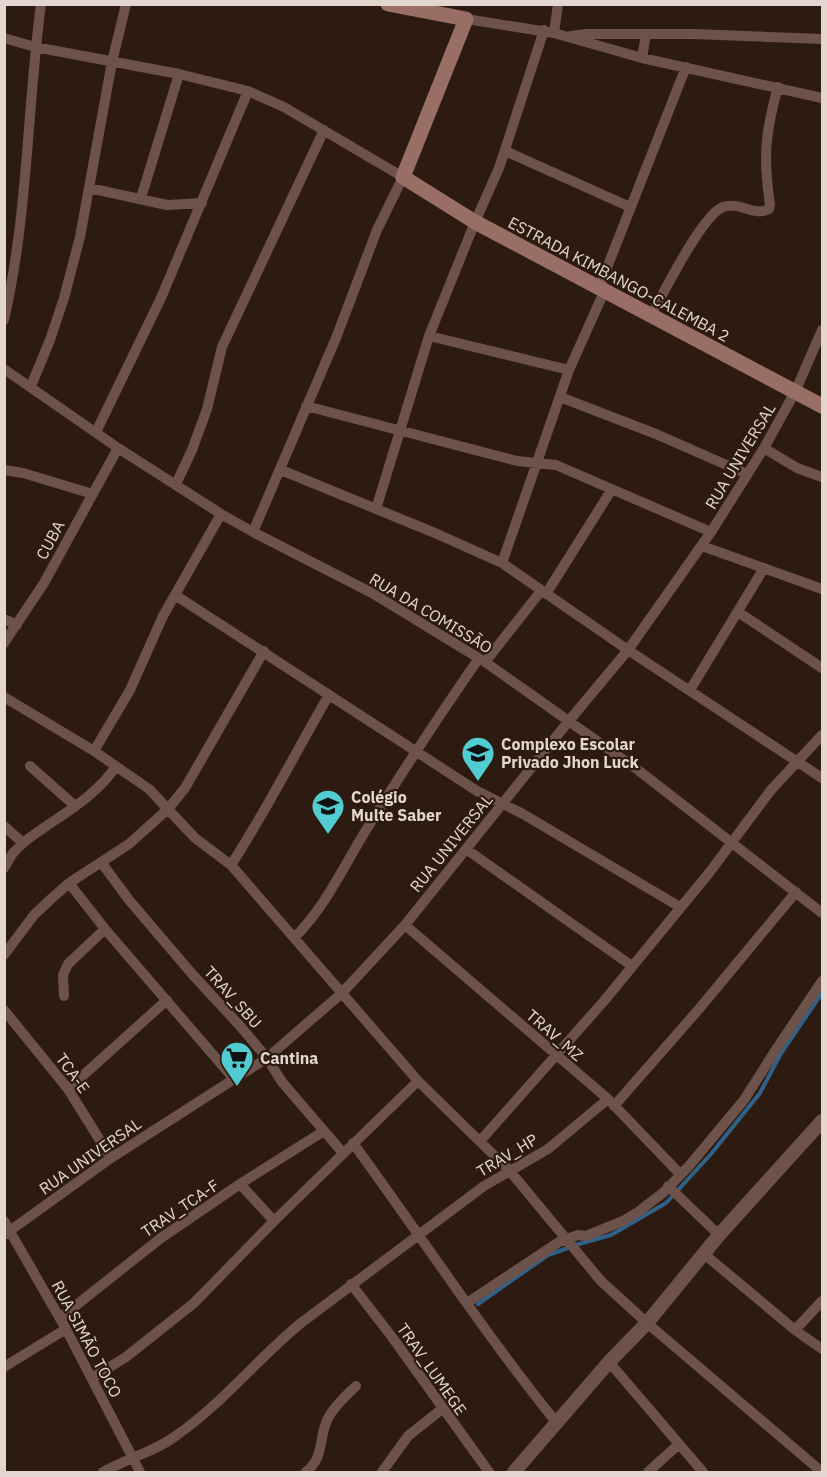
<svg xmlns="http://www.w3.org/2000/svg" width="827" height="1477" font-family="'IBM Plex Sans',sans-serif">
<rect width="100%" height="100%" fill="#2d1b11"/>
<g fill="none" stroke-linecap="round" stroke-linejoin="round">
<path stroke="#2f6289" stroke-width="4" d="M 478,1304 L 548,1255 L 579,1244 L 611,1235 L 666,1203 L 711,1154 L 760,1093 L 780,1055 L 822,993"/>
<path stroke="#6d524c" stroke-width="10" d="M 466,19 L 554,33 L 642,58 L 822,98
M 554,33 L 558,4
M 571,36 L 586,34 L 694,34 L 822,39
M 4,38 L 35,47 L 179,74 L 248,91 L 284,107 L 403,177 L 377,230 L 336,338 L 253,532
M 642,58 L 646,34
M 505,151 L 630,207
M 89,188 L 167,205 L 202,203
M 141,198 L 179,74
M 599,288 L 686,67
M 651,316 C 663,294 702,215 723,207 C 739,201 754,217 769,209 L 770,205 C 763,157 765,133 778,87
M 4,320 C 28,216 27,109 41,4
M 429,336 L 569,370
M 4,369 L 118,448 L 221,514 L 253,532 L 372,593 L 485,662 L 638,770 L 822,913
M 31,386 L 50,340 L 64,298 L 80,237 L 112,62 L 126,4
M 560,397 L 656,434 L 747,474
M 306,406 L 517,461 L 556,465 L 711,532
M 96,432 L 161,298 L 248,91
M 764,448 L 797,468 L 822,477
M 4,470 L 23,473 L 93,494
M 281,470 L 435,533 L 502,563 L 628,650 L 822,778
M 176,484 L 192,450 L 207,409 L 222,347 L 324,130
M 376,509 L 429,336 L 475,222 L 499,168 L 544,30
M 702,546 L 822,589
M 502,563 L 569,370 L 604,292
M 546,594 L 612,489
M 175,595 L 477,791 L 523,814 L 680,907
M 738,612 L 822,668
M 4,619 L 17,625
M 4,643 L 44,583 L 118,448
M 485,662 L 541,591
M 690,690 L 764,568
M 4,697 L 94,751 L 149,789 L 195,838 L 231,865 L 418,1081 L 509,1170 L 601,1281 L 647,1323 L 822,1472
M 94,751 L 130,690 L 163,616 L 221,514
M 30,766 L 74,805
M 4,826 L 23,843
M 466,849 L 632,966
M 101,862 L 129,900 L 193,975 L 240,1026 L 267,1058 L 282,1082 L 343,1153
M 231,865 C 267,810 296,751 329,695
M 4,868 L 13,853 L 23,843 C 53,819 95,799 116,766
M 69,883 L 105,929 L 233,1078
M 405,925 L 608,1099 L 680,1174
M 295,937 C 324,908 342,870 363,835 C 400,775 439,716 479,658
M 4,955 L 34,915 L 51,899 L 69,883 L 129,844 L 168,809 L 185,788 L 264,651
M 64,996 L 63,975 L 68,964 L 105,929
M 4,1010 L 68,1089 L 111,1158
M 68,1089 L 167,1000
M 614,1106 L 699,1009 L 796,892
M 481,1140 L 604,1001 L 709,873 L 771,790 L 822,735
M 353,1143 C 421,1236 484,1333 556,1422
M 240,1184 L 274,1221
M 668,1186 L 719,1235
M 4,1221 L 66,1329 L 140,1472
M 4,1235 L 111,1158 L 267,1058 L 342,993 L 405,925 L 568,722 L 628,650 L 711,532 L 764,448 L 795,392 L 822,330
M 703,1253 L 795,1330 L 822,1349
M 351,1284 L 392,1337 L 489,1472
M 467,1303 L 559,1242 L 578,1235 L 586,1236 L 623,1221 L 638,1212 L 664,1192 L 689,1166 L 744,1100 L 777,1048 L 822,981
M 60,1318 L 161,1238 L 240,1184 L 324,1131
M 795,1330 L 822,1301
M 609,1362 L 703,1472
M 4,1367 L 66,1329
M 92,1378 L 126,1357 L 194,1303 L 274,1221 L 418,1081
M 103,1472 C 127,1458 155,1452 177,1435 C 223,1403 258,1358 301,1323 L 484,1186 L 548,1149 L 608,1099
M 306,1472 C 325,1457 318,1438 328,1418 C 335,1405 346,1396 356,1386
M 382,1472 L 408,1436 L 442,1409
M 648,1472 L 679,1444"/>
<path stroke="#6d524c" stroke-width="14" d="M 514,1472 L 609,1362 L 647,1323 L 719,1235 L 822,1121"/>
<path stroke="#996f65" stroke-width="15" d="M 388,4 L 466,19 L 403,177 L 475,222 L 822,406"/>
</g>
<defs>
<symbol id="school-pin" viewBox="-11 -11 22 30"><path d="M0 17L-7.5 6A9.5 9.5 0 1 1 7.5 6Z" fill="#51ccd1" stroke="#2d1b11"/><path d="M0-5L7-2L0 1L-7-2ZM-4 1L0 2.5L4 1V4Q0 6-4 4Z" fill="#111"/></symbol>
<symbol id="supermarket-pin" viewBox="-11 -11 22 30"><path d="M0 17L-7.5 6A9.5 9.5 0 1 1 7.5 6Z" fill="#51ccd1" stroke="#2d1b11"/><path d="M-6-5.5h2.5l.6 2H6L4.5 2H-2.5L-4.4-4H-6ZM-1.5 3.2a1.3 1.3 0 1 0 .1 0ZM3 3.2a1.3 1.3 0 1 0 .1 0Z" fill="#111"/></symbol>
</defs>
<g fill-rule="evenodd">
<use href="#school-pin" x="459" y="734" width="38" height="52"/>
<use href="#school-pin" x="309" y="787" width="38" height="52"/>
<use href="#supermarket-pin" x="218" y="1039" width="38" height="52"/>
</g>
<g text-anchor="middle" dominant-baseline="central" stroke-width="4.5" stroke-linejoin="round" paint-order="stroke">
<g font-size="16" fill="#e3d6cf" stroke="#2d1b11">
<text transform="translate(619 279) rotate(28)">ESTRADA KIMBANGO-CALEMBA 2</text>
<text transform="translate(740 456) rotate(-59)">RUA UNIVERSAL</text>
<text transform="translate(50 540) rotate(-62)">CUBA</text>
<text transform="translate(431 613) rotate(31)">RUA DA COMISSÃO</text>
<text transform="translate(451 843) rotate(-51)">RUA UNIVERSAL</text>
<text transform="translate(233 997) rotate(48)">TRAV_SBU</text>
<text transform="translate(555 1035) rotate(41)">TRAV_MZ</text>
<text transform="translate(73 1073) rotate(54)">TCA-E</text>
<text transform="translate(507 1155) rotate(-31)">TRAV_HP</text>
<text transform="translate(90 1156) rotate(-35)">RUA UNIVERSAL</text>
<text transform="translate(180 1208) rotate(-34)">TRAV_TCA-F</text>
<text transform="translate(87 1339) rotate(62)">RUA SIMÃO TOCO</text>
<text transform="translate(432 1369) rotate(55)">TRAV_LUMEGE</text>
</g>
<g font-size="16" font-weight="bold" fill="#e3d6cf" stroke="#2d1b11" text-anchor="start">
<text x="501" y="744">Complexo Escolar<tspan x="501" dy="18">Privado Jhon Luck</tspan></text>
<text x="351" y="797">Colégio<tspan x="351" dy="18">Multe Saber</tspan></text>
<text x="260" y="1058">Cantina</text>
</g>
</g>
<rect width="827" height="1477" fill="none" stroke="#e3d6cf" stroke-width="12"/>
</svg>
